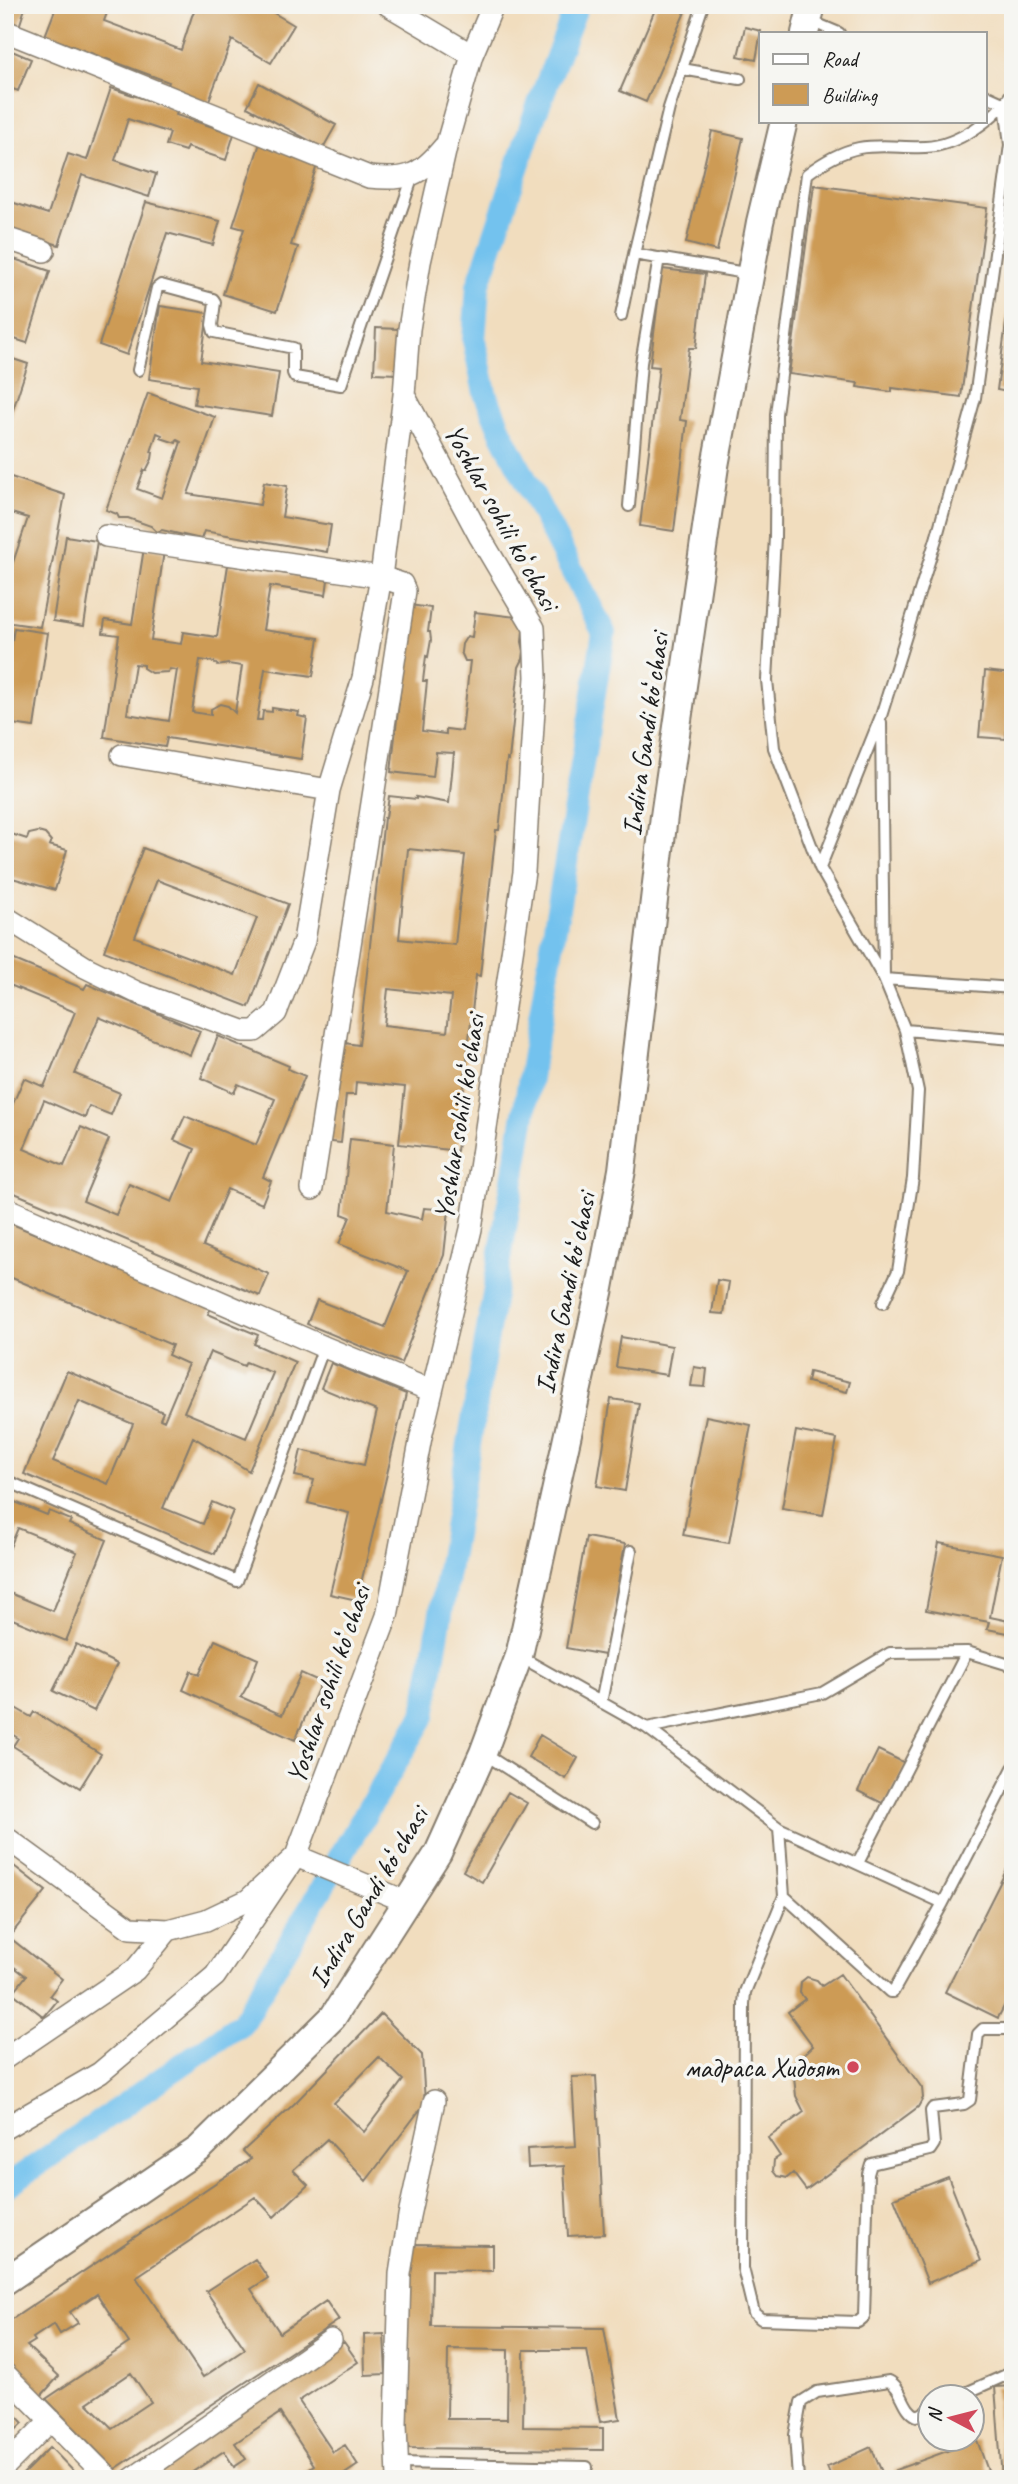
<svg xmlns="http://www.w3.org/2000/svg" width="1018" height="2484" font-family="Caveat,sans-serif">
<rect width="100%" height="100%" fill="#f6f6f2"/>
<filter id="ink" filterUnits="userSpaceOnUse"><feTurbulence type="fractalNoise" baseFrequency=".0143" numOctaves="2"/><feDisplacementMap in="SourceGraphic" scale="14" xChannelSelector="R" yChannelSelector="G"/><feConvolveMatrix kernelMatrix="1 2 1 2 8 2 1 2 1" color-interpolation-filters="sRGB"/></filter>
<filter id="wash" filterUnits="userSpaceOnUse"><feTurbulence type="fractalNoise" baseFrequency=".00686" numOctaves="4" result="noise"/><feDisplacementMap in="SourceGraphic" scale="28" xChannelSelector="R" yChannelSelector="G"/><feGaussianBlur stdDeviation="1.57" result="paint"/><feColorMatrix in="noise" values="0 0 0 0 0 0 0 0 0 0 0 0 0 0 0 0 0 1.4 0 .05"/><feComposite in="paint" operator="in"/></filter>
<g filter="url(#wash)">
<rect width="100%" height="100%" fill="#f1ddbe"/>
<g fill="none" stroke-linecap="round" stroke-linejoin="round">
<path stroke="#73c2ee" stroke-width="24" d="M 5,2187 L 242,2023 L 424,1715 L 604,633 L 501,432 L 485,393 L 474,340 L 478,286 L 534,117 L 577,5"/>
</g>
<g id="blocks">
<path fill="#cd9b55" fill-rule="evenodd" d="M 5,5 L 26,5 L 19,27 L 5,22 Z
M 57,5 L 110,5 L 104,21 L 181,50 L 192,16 L 198,5 L 260,5 L 294,25 L 271,63 L 232,40 L 208,103 L 167,88 L 169,82 L 45,36 Z
M 657,5 L 688,5 L 646,102 L 620,91 Z
M 745,27 L 761,31 L 756,60 L 738,56 Z
M 5,48 L 31,59 L 18,91 L 5,86 Z
M 259,83 L 336,125 L 323,148 L 247,107 Z
M 111,88 L 178,110 L 176,115 L 234,134 L 226,160 L 187,147 L 185,151 L 166,145 L 170,133 L 128,119 L 115,160 L 156,174 L 149,197 L 82,175 L 59,245 L 5,228 L 5,200 L 48,214 L 68,154 L 87,160 Z
M 712,131 L 743,138 L 717,251 L 686,243 Z
M 260,143 L 318,162 L 291,245 L 298,247 L 277,311 L 223,294 L 244,229 L 233,226 Z
M 814,185 L 987,208 L 961,397 L 892,388 L 892,392 L 857,387 L 858,383 L 789,374 Z
M 146,202 L 220,221 L 213,245 L 167,233 L 127,355 L 99,345 Z
M 5,256 L 50,271 L 27,343 L 5,336 L 5,313 L 13,289 L 5,287 Z
M 662,269 L 705,274 L 696,348 L 689,348 L 680,420 L 687,421 L 674,531 L 640,526 L 659,367 L 650,366 Z
M 1011,286 L 1013,286 L 1013,393 L 997,390 Z
M 160,306 L 208,313 L 201,361 L 279,373 L 272,416 L 194,404 L 197,386 L 149,379 Z
M 376,328 L 399,329 L 397,374 L 374,373 Z
M 7,357 L 28,364 L 6,431 L 5,363 Z
M 148,393 L 215,417 L 188,494 L 260,505 L 264,482 L 287,486 L 282,517 L 331,525 L 327,552 L 204,531 L 201,539 L 162,530 L 157,532 L 151,526 L 128,518 L 119,518 L 117,514 L 106,510 ZM 157,433 L 162,435 L 161,438 L 176,443 L 177,440 L 181,442 L 162,498 L 137,489 L 144,470 L 146,471 L 152,459 L 153,452 L 151,452 Z
M 5,475 L 65,495 L 40,627 L 5,622 L 5,586 L 28,518 L 5,511 Z
M 66,536 L 97,541 L 84,626 L 53,621 Z
M 144,548 L 164,551 L 151,640 L 181,644 L 183,632 L 217,637 L 228,565 L 328,580 L 326,595 L 270,586 L 263,630 L 319,638 L 313,676 L 265,669 L 257,720 L 262,720 L 263,711 L 272,712 L 272,708 L 299,712 L 298,716 L 307,718 L 301,759 L 167,738 L 165,747 L 104,737 L 119,635 L 103,633 L 105,620 L 132,624 ZM 200,660 L 214,662 L 218,666 L 228,664 L 242,666 L 235,713 L 228,706 L 220,704 L 211,709 L 211,715 L 192,712 ZM 135,664 L 143,665 L 143,668 L 151,673 L 168,672 L 169,669 L 177,670 L 169,721 L 127,714 Z
M 410,605 L 431,608 L 428,632 L 430,632 L 431,640 L 428,657 L 426,656 L 423,681 L 427,681 L 422,731 L 446,734 L 446,729 L 462,731 L 470,661 L 465,661 L 461,652 L 462,644 L 467,636 L 472,637 L 475,612 L 524,618 L 522,642 L 524,651 L 523,659 L 519,667 L 509,760 L 507,759 L 499,830 L 496,830 L 480,976 L 476,975 L 457,1151 L 399,1144 L 405,1087 L 356,1082 L 355,1095 L 346,1095 L 341,1143 L 323,1141 L 337,1042 L 359,1045 L 384,818 L 386,818 L 389,796 L 416,799 L 416,797 L 449,803 L 454,753 L 436,752 L 433,777 L 391,772 ZM 408,849 L 465,855 L 455,945 L 399,939 ZM 388,989 L 451,996 L 447,1032 L 384,1025 Z
M 14,628 L 48,633 L 34,727 L 5,723 L 5,685 Z
M 985,671 L 1011,674 L 1006,739 L 979,737 Z
M 5,832 L 27,839 L 29,834 L 38,832 L 45,834 L 51,841 L 49,845 L 67,850 L 55,890 L 5,876 Z
M 143,848 L 288,904 L 249,1007 L 104,951 ZM 157,880 L 257,918 L 235,975 L 135,937 Z
M 5,956 L 84,989 L 87,984 L 200,1031 L 190,1055 L 99,1017 L 75,1074 L 120,1093 L 111,1115 L 89,1106 L 85,1118 L 44,1100 L 24,1149 L 64,1166 L 81,1127 L 109,1139 L 83,1201 L 116,1215 L 129,1184 L 172,1202 L 195,1149 L 174,1140 L 185,1116 L 256,1145 L 275,1099 L 238,1084 L 234,1093 L 201,1078 L 218,1036 L 289,1066 L 288,1069 L 305,1076 L 263,1177 L 271,1181 L 262,1204 L 227,1189 L 203,1246 L 269,1274 L 260,1296 L 5,1189 L 5,1122 L 24,1078 L 44,1087 L 75,1012 L 5,983 Z
M 350,1139 L 394,1144 L 387,1211 L 422,1219 L 424,1208 L 449,1210 L 444,1255 L 401,1363 L 307,1324 L 317,1300 L 385,1327 L 408,1271 L 339,1244 L 350,1217 L 342,1214 Z
M 12,1224 L 211,1308 L 208,1314 L 258,1335 L 254,1344 L 295,1362 L 249,1471 L 193,1437 L 163,1508 L 203,1524 L 212,1502 L 233,1511 L 215,1554 L 24,1474 L 67,1371 L 163,1412 L 160,1419 L 164,1421 L 188,1364 L 168,1355 L 172,1345 L 5,1275 L 5,1239 ZM 210,1352 L 244,1366 L 246,1362 L 273,1373 L 246,1438 L 184,1412 ZM 79,1401 L 133,1424 L 108,1484 L 53,1461 Z
M 717,1280 L 729,1282 L 724,1314 L 712,1313 Z
M 621,1337 L 672,1346 L 667,1375 L 616,1367 Z
M 331,1363 L 406,1394 L 357,1600 L 330,1594 L 349,1513 L 308,1503 L 314,1480 L 295,1476 L 301,1450 L 364,1465 L 377,1411 L 321,1388 Z
M 694,1367 L 707,1369 L 705,1387 L 691,1386 Z
M 809,1372 L 850,1382 L 847,1392 L 807,1382 Z
M 611,1399 L 639,1403 L 625,1491 L 597,1486 Z
M 706,1416 L 751,1425 L 729,1543 L 683,1535 Z
M 796,1431 L 837,1439 L 823,1515 L 782,1508 Z
M 5,1498 L 47,1515 L 49,1511 L 71,1520 L 69,1524 L 107,1540 L 66,1641 L 5,1616 L 5,1591 L 53,1611 L 77,1552 L 18,1528 L 5,1559 Z
M 586,1537 L 625,1544 L 605,1655 L 566,1648 Z
M 939,1543 L 1002,1555 L 990,1617 L 1009,1621 L 1013,1608 L 1013,1634 L 987,1629 L 989,1622 L 926,1610 Z
M 215,1640 L 258,1659 L 248,1685 L 241,1697 L 282,1715 L 301,1673 L 321,1682 L 295,1740 L 183,1690 L 191,1671 L 199,1675 Z
M 76,1644 L 117,1664 L 94,1711 L 53,1691 Z
M 5,1702 L 31,1717 L 34,1712 L 101,1754 L 80,1788 L 13,1746 L 18,1738 L 5,1730 Z
M 540,1735 L 578,1758 L 566,1779 L 528,1757 Z
M 878,1750 L 907,1764 L 886,1805 L 858,1791 Z
M 508,1792 L 527,1803 L 482,1882 L 463,1871 Z
M 5,1859 L 46,1891 L 9,1937 L 62,1979 L 50,1995 L 57,2001 L 44,2017 L 13,1993 L 26,1976 L 5,1960 Z
M 1010,1863 L 1013,1865 L 1013,1989 L 998,2018 L 945,1992 Z
M 840,1974 L 922,2088 L 923,2098 L 918,2107 L 806,2190 L 793,2173 L 787,2178 L 777,2176 L 773,2171 L 774,2160 L 780,2156 L 768,2138 L 804,2112 L 796,2096 L 794,2076 L 800,2058 L 813,2046 L 788,2012 L 805,1999 L 800,1993 L 801,1982 L 807,1977 L 817,1980 L 822,1986 Z
M 381,2014 L 422,2055 L 425,2103 L 366,2181 L 327,2139 L 293,2170 L 308,2185 L 274,2217 L 255,2197 L 136,2277 L 203,2377 L 245,2349 L 206,2291 L 255,2259 L 268,2278 L 251,2289 L 280,2333 L 326,2301 L 339,2320 L 115,2469 L 46,2399 L 129,2343 L 97,2294 L 70,2312 L 78,2323 L 60,2334 L 54,2324 L 33,2338 L 35,2341 L 27,2346 L 59,2376 L 41,2396 L 5,2362 L 5,2324 L 251,2159 L 243,2151 L 294,2104 ZM 379,2057 L 403,2080 L 364,2132 L 334,2103 ZM 131,2373 L 151,2402 L 112,2428 L 87,2403 Z
M 596,2076 L 604,2234 L 568,2236 L 564,2166 L 528,2168 L 527,2149 L 576,2146 L 572,2077 Z
M 948,2177 L 981,2261 L 928,2283 L 894,2198 Z
M 408,2244 L 493,2245 L 493,2271 L 432,2270 L 431,2326 L 604,2328 L 620,2419 L 600,2422 L 587,2350 L 524,2350 L 523,2427 L 603,2428 L 603,2450 L 406,2448 ZM 448,2349 L 508,2350 L 507,2419 L 447,2419 Z
M 384,2334 L 386,2374 L 365,2375 L 364,2335 Z
M 344,2342 L 358,2362 L 299,2401 L 333,2452 L 345,2445 L 358,2465 L 337,2479 L 294,2479 L 314,2465 L 280,2413 L 235,2443 L 246,2459 L 234,2467 L 224,2451 L 182,2479 L 144,2479 L 142,2476 Z
M 1013,2386 L 1013,2479 L 1002,2479 L 995,2387 Z
M 5,2404 L 23,2423 L 5,2440 Z
M 977,2440 L 988,2471 L 966,2479 L 898,2479 L 895,2470 Z
M 50,2447 L 81,2479 L 18,2479 Z
M 871,2447 L 885,2479 L 832,2479 L 827,2467 Z"/>
</g>
</g>
<g filter="url(#ink)">
<use href="#blocks" fill-opacity="0" stroke="#867c6d" stroke-width="2"/>
<g fill="none" stroke-linecap="round" stroke-linejoin="round">
<defs>
<path id="service" d="M 703,5 L 669,108 L 634,254 L 751,274
M 808,20 L 839,33
M 682,69 L 740,79
M 621,316 L 634,254
M 138,370 L 157,288 L 161,285 L 213,299 L 215,302 L 212,325 L 214,332 L 293,348 L 293,373 L 295,377 L 341,385 L 414,173
M 629,506 L 641,363 L 659,258
M 881,722 L 884,979 L 1013,988
M 820,868 L 881,716 L 937,536 L 975,398 L 1010,145 L 1005,104 L 985,95
M 905,1030 L 1013,1039
M 883,1303 L 898,1271 L 913,1178 L 918,1091 L 905,1030 L 884,979 L 820,868 L 774,748 L 767,680 L 775,537 L 776,414 L 807,174 C 823,162 839,152 859,148 C 880,144 904,148 925,147 C 957,146 997,118 1013,91
M 5,1480 L 237,1581 L 324,1347
M 519,1656 L 647,1728 L 779,1828 L 943,1903 L 1013,1768
M 601,1703 L 631,1551
M 647,1728 L 822,1693 L 890,1653 L 967,1652 L 1013,1666
M 483,1753 L 592,1823
M 779,1828 L 784,1896 L 745,1992 L 744,2004 L 743,2268 L 754,2313 L 761,2319 L 858,2322 L 864,2317 L 868,2174 L 871,2164 L 930,2150 L 934,2144 L 931,2111 L 933,2108 L 964,2104 L 970,2100 L 978,2034 L 983,2029 L 1013,2029
M 858,1863 L 967,1652
M 784,1896 L 890,1992 L 893,1992 L 943,1903
M 959,2396 L 1013,2372
M 398,2463 L 587,2467
M 798,2479 L 795,2435 L 801,2402 L 817,2392 L 889,2381 C 903,2388 902,2409 917,2416 L 930,2410"/>
<path id="minor" d="M 388,5 L 472,55
M 5,31 L 369,177 C 407,181 420,176 444,147
M 5,238 L 44,251
M 106,536 L 381,577 L 402,584 L 405,591 L 312,1189
M 122,755 L 329,790
M 5,917 L 85,967 L 136,992 L 243,1031 L 255,1031 L 276,1013 L 304,941 L 329,790 L 363,678 L 381,577 L 404,395
M 5,1208 L 324,1347 L 432,1391
M 5,1837 L 130,1928 L 168,1930 L 206,1920 L 248,1900 L 296,1856 L 407,1902
M 5,2058 L 135,1970 L 168,1930
M 5,2128 L 100,2073 L 215,1976 L 296,1856 L 387,1616 L 421,1437 L 471,1229 L 524,872 L 536,677 L 534,628 L 480,537 L 404,395 L 409,329 L 420,262 L 447,143 L 472,55 L 493,5
M 5,2374 L 109,2479
M 5,2466 L 51,2420
M 132,2479 L 331,2340
M 398,2479 L 396,2424 L 400,2274 L 409,2216 L 434,2101"/>
<path id="tertiary" d="M 805,33 L 812,5
M 5,2281 L 199,2149 L 333,2017 L 438,1853 L 483,1753 L 519,1656 L 600,1288 L 622,1170 L 664,816 L 715,466 L 760,222 L 784,121"/>
</defs>
<use href="#service" stroke="#867c6d" stroke-width="14"/>
<use href="#minor" stroke="#867c6d" stroke-width="24"/>
<use href="#tertiary" stroke="#867c6d" stroke-width="30"/>
<use href="#service" stroke="#fff" stroke-width="10"/>
<use href="#minor" stroke="#fff" stroke-width="21"/>
<use href="#tertiary" stroke="#fff" stroke-width="26"/>
</g>
</g>
<circle fill="#d1495b" stroke="#f6f6f2" stroke-width="2.5" cx="853" cy="2067" r="7"/>
<g text-anchor="middle" dominant-baseline="central" stroke-width="7" stroke-linejoin="round" paint-order="stroke">
<g font-size="28" fill="#1c1c1c" stroke="#f6f6f2">
<text transform="translate(502 517) rotate(61)">Yoshlar sohili koʻchasi</text>
<text transform="translate(645 734) rotate(-82)">Indira Gandi koʻchasi</text>
<text transform="translate(459 1117) rotate(-81)">Yoshlar sohili koʻchasi</text>
<text transform="translate(565 1293) rotate(-78)">Indira Gandi koʻchasi</text>
<text transform="translate(328 1684) rotate(-71)">Yoshlar sohili koʻchasi</text>
<text transform="translate(368 1897) rotate(-59)">Indira Gandi koʻchasi</text>
</g>
<g font-size="28" fill="#1c1c1c" stroke="#f6f6f2" text-anchor="end">
<text x="839" y="2067">мадраса Хидоят</text>
</g>
</g>
<rect width="1018" height="2484" fill="none" stroke="#f6f6f2" stroke-width="28"/>
<rect x="759" y="32" width="228" height="91" fill="#f6f6f2" stroke="#9f9f9c" stroke-width="2"/>
<rect x="773" y="54" width="35" height="10" fill="#ffffff" stroke="#9f9f9c" stroke-width="2"/>
<text x="822" y="66" font-size="21" fill="#1c1c1c">Road</text>
<rect x="773" y="84" width="35" height="21" fill="#cd9b55" stroke="#9f9f9c" stroke-width="2"/>
<text x="822" y="102" font-size="21" fill="#1c1c1c">Building</text>
<g transform="translate(951 2418) rotate(277)"><circle r="33" fill="#f6f6f2" stroke="#9f9f9c" stroke-width="2"/>
<path d="M0-5L12 26L0 18L-12 26Z" fill="#d1495b"/>
<text y="-10" font-size="19" font-weight="bold" text-anchor="middle" fill="#1c1c1c">N</text>
</g>
</svg>
